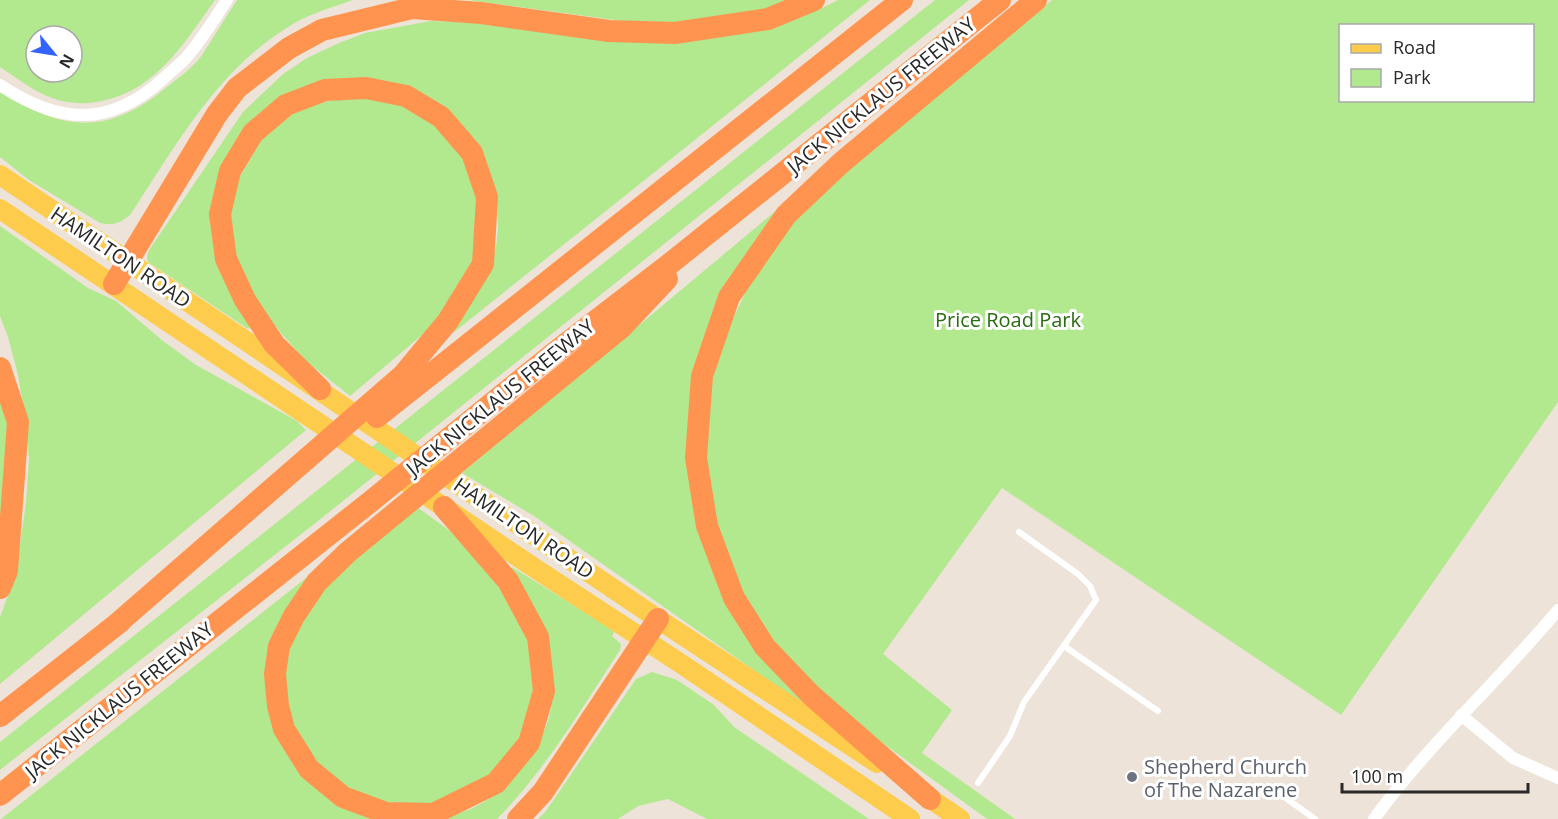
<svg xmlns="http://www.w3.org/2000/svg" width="1558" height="819" font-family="'Open Sans',sans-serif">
<rect width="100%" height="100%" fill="#ede3d8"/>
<path fill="#b2e98f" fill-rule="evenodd" d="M 0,0 L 215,0 C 185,42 156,91 101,101 C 83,105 65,104 47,96 C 31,89 15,77 0,67 ZM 36,36 L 72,36 L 72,72 L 36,72 Z
M 237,0 L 353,0 C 333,7 312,13 293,24 C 218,68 177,144 130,215 C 120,223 113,226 100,223 L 29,180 L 0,157 L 0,91 C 62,132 109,136 168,86 C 180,77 193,67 202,55 C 214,37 225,18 237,0 Z
M 468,0 L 797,0 L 781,6 L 683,23 L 637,23 Z
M 838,0 L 870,0 L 453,333 L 449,329 L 489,269 L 496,247 L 498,228 L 497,205 L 422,96 L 301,92 L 218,193 L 252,325 L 248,329 L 148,262 L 147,257 L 149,250 L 243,112 L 283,74 L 307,58 L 339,43 L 365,33 L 431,21 L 476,23 L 619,38 L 816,11 Z
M 935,0 L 969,0 L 318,521 L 0,770 L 0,742 Z
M 1052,0 L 1558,0 L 1558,402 L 1341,715 L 1002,488 L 883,654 L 952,710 L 922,753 L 1015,819 L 987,819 L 862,728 L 797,669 L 764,629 L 738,583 L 719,537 L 708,482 L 706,421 L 712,381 L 731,323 L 753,276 L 800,212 L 885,137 ZM 1340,26 L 1532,26 L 1532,100 L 1340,100 Z
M 347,95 L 409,105 L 460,147 L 481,192 L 475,268 L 435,324 L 350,396 L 307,362 L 279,331 L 253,296 L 238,266 L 230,209 L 235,185 L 263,137 L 295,111 Z
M 778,209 L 702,352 L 709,550 L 805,699 L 802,704 L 534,516 L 462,473 Z
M 0,226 L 88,288 L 116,301 L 163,341 L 196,365 L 297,421 L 306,430 L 0,684 L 0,617 L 12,584 L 20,546 L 26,502 L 29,459 L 24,412 L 18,375 L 8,337 L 0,316 Z
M 0,378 L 10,439 L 0,554 Z
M 417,507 L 450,531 L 507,591 L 538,663 L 532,718 L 492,779 L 434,805 L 373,802 L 325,774 L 290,719 L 284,690 L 286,660 L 296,627 L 331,578 Z
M 512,567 L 615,631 L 612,636 L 621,644 L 620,650 C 582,708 546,769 497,819 L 436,819 L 449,817 L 473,808 L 494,796 L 536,750 L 548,721 L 555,689 L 510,571 Z
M 311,574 L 279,635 L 282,739 L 379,819 L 1,819 Z
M 652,672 L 677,680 L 714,705 L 734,727 L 869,819 L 707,819 L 668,799 L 638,806 L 618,819 L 538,819 L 546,811 L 636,679 Z"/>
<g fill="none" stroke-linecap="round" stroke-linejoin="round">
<path stroke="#fff" stroke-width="6" d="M 1064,646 L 1158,711
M 978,783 L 1010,736 L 1024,702 L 1096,600 L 1090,586 L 1078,574 L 1019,532
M 1276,791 L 1315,819"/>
<path stroke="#fff" stroke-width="12" d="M 0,85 C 59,124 109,128 163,79 C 172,70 183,63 190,53 C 204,36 215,18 227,0
M 1461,715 L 1513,758 L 1558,778
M 1374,819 C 1429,743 1499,681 1558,610"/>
<path stroke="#fecc4c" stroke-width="20" d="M 0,175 L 658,619 L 877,763
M 0,209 L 536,569 L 683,665 L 910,819
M 919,791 L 960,819"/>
<path stroke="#ff9451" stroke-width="22" d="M 114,284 L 217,114 L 237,88 L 289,48 L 322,30 L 412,8 L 481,13 L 609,31 L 675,33 L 768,19 L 814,0
M 0,368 L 18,422 L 7,571 L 0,588
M 377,417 L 902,0
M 444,507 L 508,581 L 538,637 L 544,691 L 529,743 L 496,783 L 433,814 L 386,813 L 343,797 L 309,769 L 284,729 L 278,706 L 275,674 L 279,646 L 294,616 L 317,582 L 348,552 L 622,327 L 667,279
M 110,630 L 403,375 L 448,321 L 483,264 L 487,197 L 472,153 L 441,117 L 406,96 L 366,88 L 325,90 L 286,105 L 253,133 L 230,171 L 220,214 L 226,259 L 245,300 L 274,344 L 320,389
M 0,716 L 121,621
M 0,795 L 365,506 L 554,353 L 667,266 L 1000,0
M 930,799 L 811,695 L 765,647 L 734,598 L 707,526 L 696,458 L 702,376 L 729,297 L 786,215 L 841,163 L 1036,0
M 518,819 L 543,792 L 658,619"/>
</g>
<circle fill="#6b7280" stroke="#fff" stroke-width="2" cx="1132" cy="777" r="6"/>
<g text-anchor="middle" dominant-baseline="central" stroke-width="6" stroke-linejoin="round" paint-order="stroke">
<g font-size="20" fill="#292929" stroke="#fff">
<text transform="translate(881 95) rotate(-39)">JACK NICKLAUS FREEWAY</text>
<text transform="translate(121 257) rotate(34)">HAMILTON ROAD</text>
<text transform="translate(500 397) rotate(-39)">JACK NICKLAUS FREEWAY</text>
<text transform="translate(524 528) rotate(34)">HAMILTON ROAD</text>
<text transform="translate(119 700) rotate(-39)">JACK NICKLAUS FREEWAY</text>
</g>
<g font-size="20" fill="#296c12" stroke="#fff">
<text x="1008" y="319">Price Road Park</text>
</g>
<g font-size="20" fill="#5b616d" stroke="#fff" text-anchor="start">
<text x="1144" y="766">Shepherd Church<tspan x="1144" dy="23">of The Nazarene</tspan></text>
</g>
</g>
<rect x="1339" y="24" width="195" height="78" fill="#ffffff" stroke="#a9a9a9" stroke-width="1.5"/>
<rect x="1351" y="44" width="30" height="9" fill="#fecc4c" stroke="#a9a9a9" stroke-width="1.5"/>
<text x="1393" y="54" font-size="18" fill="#292929">Road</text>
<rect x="1351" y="69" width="30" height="18" fill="#b2e98f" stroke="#a9a9a9" stroke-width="1.5"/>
<text x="1393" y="84" font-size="18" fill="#292929">Park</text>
<g transform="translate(54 54) rotate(120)"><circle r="28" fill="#ffffff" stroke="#a9a9a9" stroke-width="1.5"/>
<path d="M0-4.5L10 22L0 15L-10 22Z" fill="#3363ff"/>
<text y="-9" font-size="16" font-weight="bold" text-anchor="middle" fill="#292929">N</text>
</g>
<path d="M1342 783v9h186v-9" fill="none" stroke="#292929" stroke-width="3"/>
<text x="1351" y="783" font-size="18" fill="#292929" stroke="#ffffff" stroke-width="4.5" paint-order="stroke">100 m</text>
</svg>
